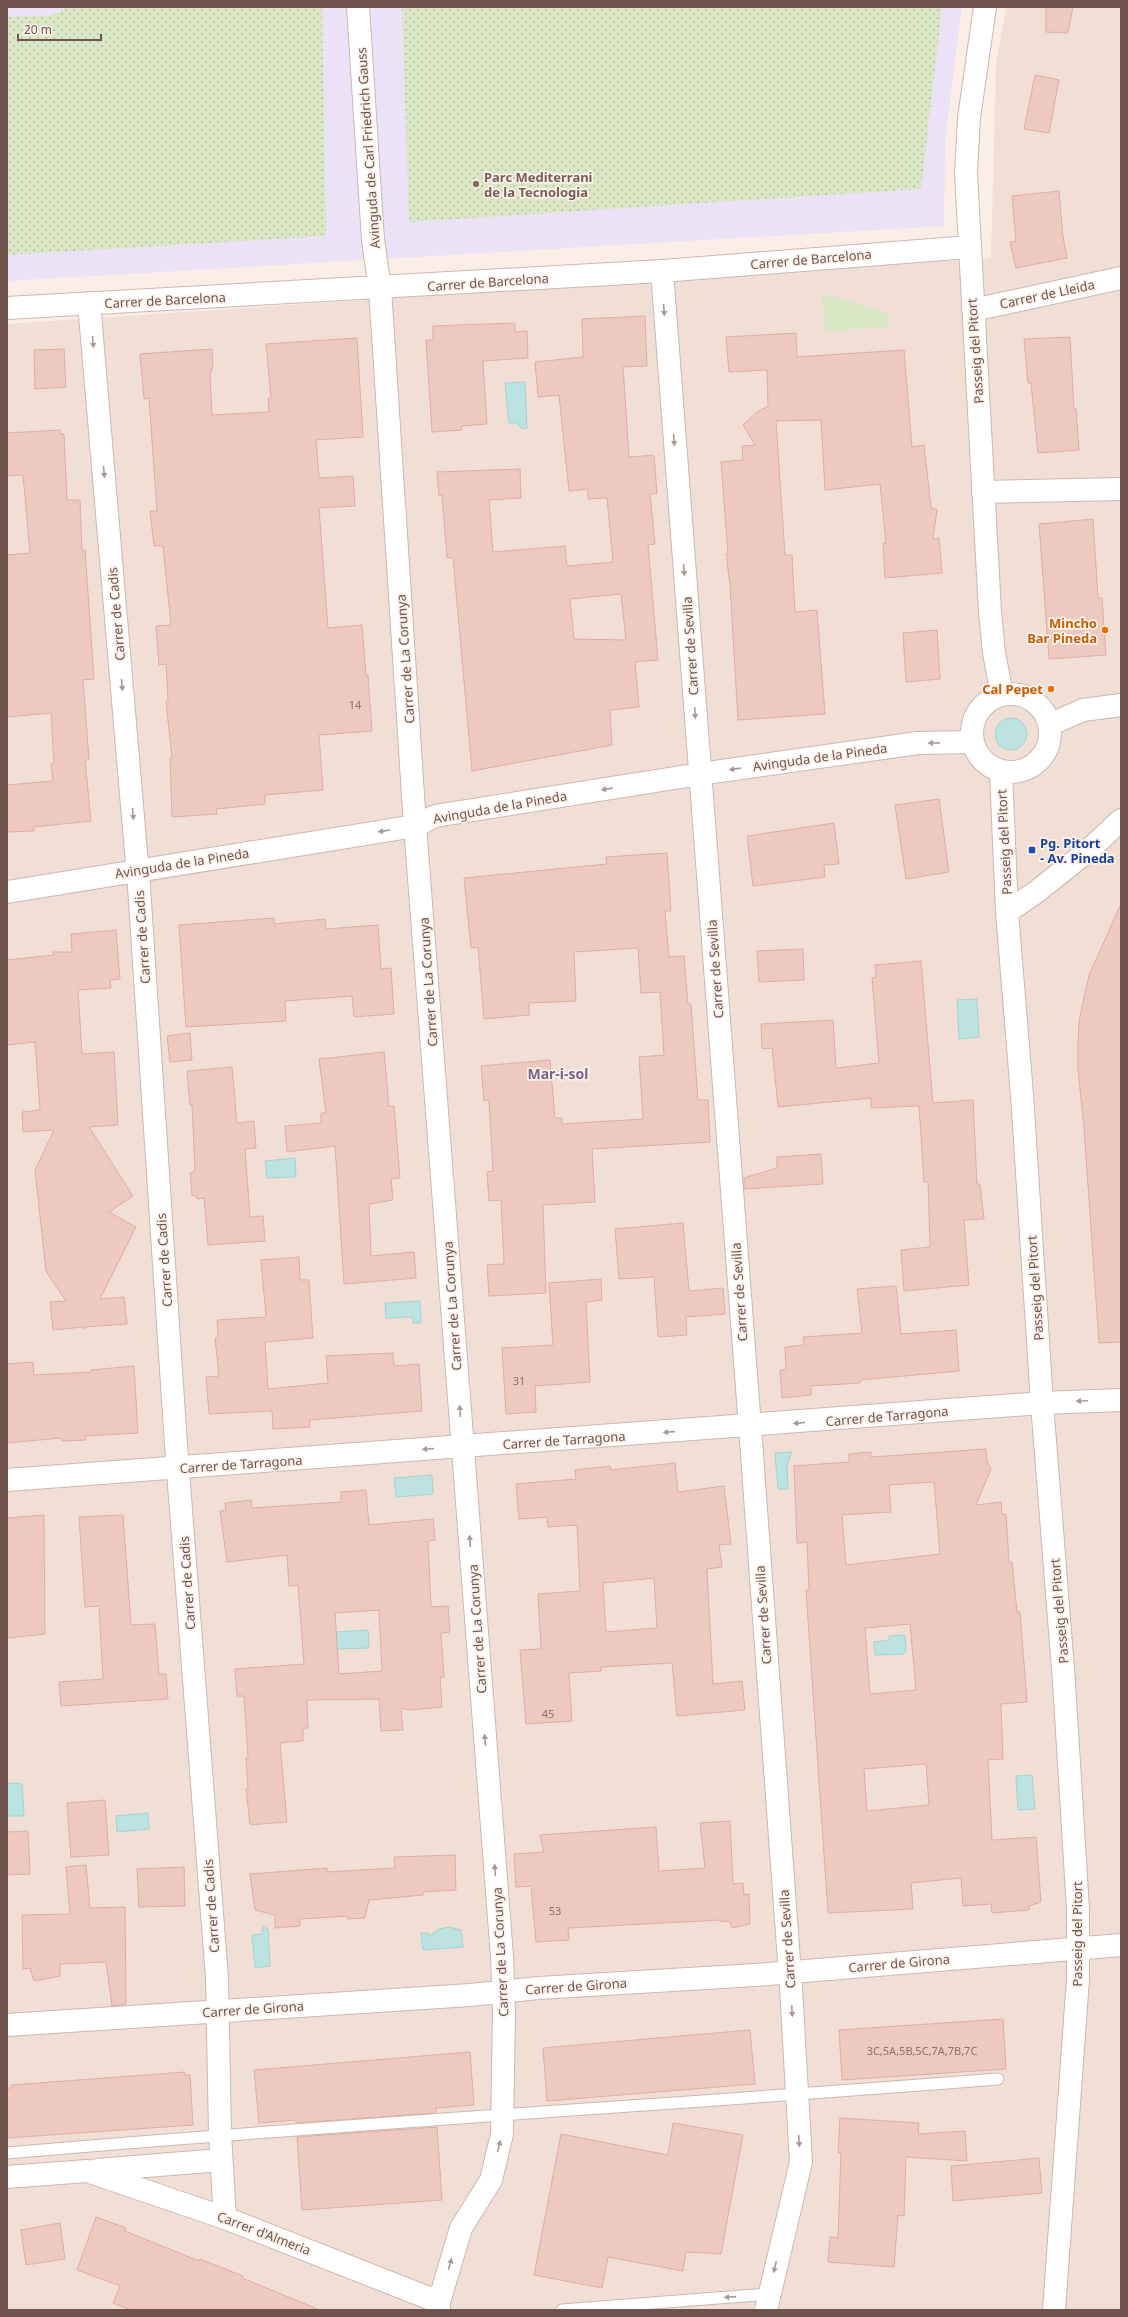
<svg xmlns="http://www.w3.org/2000/svg" width="1128" height="2317" font-family="'Noto Sans',sans-serif">
<defs>
<pattern id="grass-dots" width="8" height="8" patternUnits="userSpaceOnUse"><rect width="8" height="8" fill="#d9e7c5"/><path d="M2 2h.1M6 6h.1" fill="none" stroke="#b4bea2" stroke-width="1.8" stroke-linecap="round"/></pattern>
</defs>
<rect width="100%" height="100%" fill="#faeee6"/>
<path fill="#f1dfd5" d="M 1006,7 L 1121,7 L 1121,2310 L 7,2310 L 7,324 L 991,258 L 996,64 Z"/>
<path fill="#ebe2f7" d="M 7,7 L 962,7 L 945,142 L 944,226 L 7,281 Z"/>
<path fill="url(#grass-dots)" d="M 70,7 L 322,7 L 326,236 L 7,255 L 7,17 L 52,15 Z
M 402,7 L 942,7 L 921,189 L 409,222 Z"/>
<path fill="#d9e7c5" d="M 822,293 L 890,313 L 887,327 L 824,331 Z"/>
<path fill="#bce2e1" stroke="#a3d3d2" d="M 525,382 L 527,428 L 522,429 L 516,423 L 509,423 L 505,383 Z
M995 734a16 16 0 1 1 32 0a16 16 0 1 1-32 0Z
M 977,999 L 979,1037 L 959,1039 L 957,1000 Z
M 295,1158 L 296,1177 L 267,1178 L 265,1161 Z
M 420,1301 L 421,1323 L 413,1323 L 413,1317 L 386,1318 L 385,1303 Z
M 792,1452 L 787,1465 L 788,1489 L 778,1489 L 775,1453 Z
M 432,1475 L 433,1494 L 396,1497 L 394,1478 Z
M 368,1630 L 369,1648 L 337,1649 L 336,1632 Z
M 905,1635 L 906,1651 L 903,1654 L 875,1655 L 874,1642 L 889,1640 L 889,1636 Z
M 1032,1775 L 1035,1809 L 1018,1810 L 1016,1776 Z
M 11,1783 L 22,1784 L 24,1816 L 7,1816 L 7,1784 Z
M 148,1813 L 149,1829 L 117,1832 L 116,1816 Z
M 263,1927 L 268,1929 L 270,1966 L 255,1968 L 252,1935 L 262,1934 Z
M 449,1927 L 461,1930 L 463,1947 L 423,1950 L 421,1933 L 429,1933 L 428,1937 L 439,1929 Z"/>
<path fill="#eec9bf" stroke="#dfada1" fill-rule="evenodd" d="M 1046,7 L 1073,7 L 1068,33 L 1046,32 Z
M 1035,75 L 1059,80 L 1049,133 L 1024,129 Z
M 1059,191 L 1063,237 L 1067,258 L 1016,268 L 1010,242 L 1016,241 L 1012,196 Z
M 645,316 L 647,366 L 623,367 L 629,457 L 654,455 L 657,494 L 650,494 L 655,544 L 648,545 L 658,660 L 635,662 L 639,707 L 610,710 L 612,745 L 472,771 L 453,558 L 447,558 L 442,495 L 439,496 L 437,472 L 520,469 L 521,498 L 489,500 L 493,552 L 565,546 L 567,566 L 613,562 L 607,498 L 588,499 L 588,489 L 569,491 L 559,395 L 538,397 L 535,362 L 583,357 L 582,319 ZM 621,594 L 626,640 L 574,639 L 570,599 Z
M 515,323 L 515,332 L 527,331 L 528,358 L 483,361 L 487,424 L 462,426 L 462,430 L 432,432 L 426,340 L 433,340 L 433,326 Z
M 796,333 L 797,357 L 904,350 L 912,447 L 924,445 L 931,507 L 937,510 L 933,539 L 939,538 L 942,573 L 885,578 L 883,543 L 886,543 L 880,484 L 825,490 L 821,420 L 776,421 L 785,555 L 792,555 L 795,612 L 817,610 L 825,714 L 738,720 L 730,585 L 726,554 L 728,554 L 721,462 L 743,460 L 742,446 L 755,445 L 743,425 L 757,412 L 768,406 L 767,370 L 729,372 L 726,337 Z
M 1070,337 L 1074,409 L 1076,408 L 1079,450 L 1038,453 L 1031,383 L 1028,383 L 1024,339 Z
M 357,338 L 363,437 L 316,440 L 319,478 L 353,476 L 355,506 L 319,508 L 328,628 L 362,625 L 366,675 L 368,675 L 372,731 L 319,735 L 323,790 L 265,795 L 265,804 L 216,809 L 217,814 L 172,817 L 170,759 L 172,758 L 166,702 L 168,700 L 166,664 L 159,665 L 156,626 L 171,625 L 163,546 L 154,546 L 150,511 L 157,511 L 149,398 L 144,399 L 140,354 L 212,349 L 213,366 L 210,375 L 212,415 L 269,412 L 268,398 L 271,398 L 266,344 Z
M 64,349 L 66,387 L 35,389 L 34,350 Z
M 60,430 L 60,434 L 64,434 L 67,500 L 80,500 L 82,550 L 85,550 L 94,679 L 83,680 L 89,760 L 85,760 L 91,821 L 34,827 L 34,831 L 7,832 L 7,785 L 53,781 L 51,764 L 54,763 L 51,713 L 7,717 L 7,555 L 30,553 L 23,475 L 7,476 L 7,433 Z
M 1093,519 L 1098,598 L 1102,598 L 1106,655 L 1049,659 L 1039,524 Z
M 937,630 L 940,679 L 906,682 L 903,633 Z
M 939,799 L 949,872 L 906,879 L 895,805 Z
M 834,823 L 839,864 L 824,865 L 825,877 L 753,886 L 747,836 Z
M 667,853 L 671,911 L 665,911 L 669,957 L 684,956 L 688,1004 L 691,1004 L 698,1100 L 708,1100 L 710,1142 L 592,1149 L 595,1202 L 543,1205 L 546,1293 L 489,1296 L 487,1265 L 504,1264 L 501,1200 L 489,1201 L 487,1172 L 493,1171 L 489,1100 L 484,1101 L 481,1066 L 550,1060 L 555,1118 L 562,1118 L 562,1124 L 643,1119 L 639,1057 L 664,1055 L 660,992 L 641,993 L 638,948 L 574,952 L 576,1001 L 529,1003 L 529,1015 L 484,1019 L 478,947 L 471,948 L 464,878 L 607,864 L 606,857 Z
M 1121,904 L 1121,1342 L 1099,1343 L 1084,1128 L 1078,1069 L 1078,1045 L 1079,1021 L 1089,975 Z
M 274,918 L 274,924 L 325,919 L 326,929 L 378,925 L 381,969 L 391,968 L 394,1014 L 354,1017 L 352,996 L 285,1001 L 286,1021 L 186,1027 L 179,925 Z
M 116,930 L 120,979 L 110,980 L 111,988 L 78,990 L 82,1054 L 114,1052 L 118,1125 L 89,1127 L 133,1196 L 109,1212 L 136,1227 L 100,1299 L 124,1297 L 127,1324 L 85,1327 L 84,1329 L 83,1327 L 53,1330 L 50,1302 L 66,1301 L 46,1271 L 35,1170 L 54,1130 L 23,1132 L 22,1112 L 40,1110 L 35,1042 L 7,1045 L 7,960 L 54,955 L 53,952 L 72,952 L 71,934 Z
M 803,949 L 804,980 L 759,982 L 757,951 Z
M 921,961 L 933,1103 L 973,1100 L 977,1184 L 980,1184 L 984,1219 L 964,1220 L 969,1285 L 904,1291 L 901,1250 L 930,1247 L 928,1182 L 924,1182 L 919,1106 L 871,1108 L 871,1098 L 778,1107 L 772,1048 L 762,1049 L 761,1024 L 833,1020 L 836,1068 L 879,1063 L 872,978 L 876,977 L 875,965 Z
M 190,1033 L 192,1060 L 170,1062 L 167,1036 Z
M 384,1052 L 389,1106 L 394,1106 L 400,1178 L 391,1179 L 393,1200 L 369,1204 L 371,1256 L 414,1252 L 416,1278 L 344,1284 L 335,1146 L 287,1152 L 285,1126 L 321,1123 L 321,1113 L 326,1113 L 319,1059 Z
M 232,1067 L 237,1123 L 254,1121 L 256,1148 L 245,1149 L 250,1217 L 263,1216 L 265,1241 L 208,1245 L 204,1198 L 197,1199 L 196,1196 L 192,1195 L 190,1173 L 195,1170 L 192,1105 L 190,1105 L 187,1071 Z
M 821,1154 L 823,1184 L 744,1189 L 744,1178 L 777,1168 L 777,1157 Z
M 683,1223 L 689,1291 L 723,1288 L 725,1314 L 686,1317 L 687,1335 L 658,1337 L 654,1277 L 619,1279 L 615,1229 Z
M 299,1257 L 300,1280 L 309,1280 L 313,1338 L 265,1342 L 268,1389 L 328,1383 L 326,1356 L 393,1353 L 394,1366 L 419,1364 L 422,1411 L 310,1420 L 310,1427 L 273,1429 L 272,1411 L 209,1414 L 206,1377 L 219,1376 L 215,1338 L 218,1337 L 217,1320 L 266,1317 L 261,1260 Z
M 601,1279 L 602,1300 L 586,1302 L 590,1382 L 535,1386 L 536,1412 L 506,1414 L 502,1348 L 553,1345 L 549,1283 Z
M 896,1286 L 901,1334 L 956,1330 L 959,1371 L 860,1380 L 860,1383 L 811,1386 L 811,1395 L 782,1398 L 780,1370 L 786,1370 L 785,1347 L 804,1345 L 803,1337 L 862,1333 L 857,1289 Z
M 33,1362 L 34,1375 L 91,1372 L 91,1370 L 134,1366 L 138,1433 L 85,1436 L 86,1440 L 62,1441 L 61,1438 L 7,1443 L 7,1364 Z
M 986,1449 L 987,1461 L 991,1469 L 976,1505 L 1001,1502 L 1002,1514 L 1006,1514 L 1009,1562 L 1012,1562 L 1017,1612 L 1020,1612 L 1027,1702 L 1001,1704 L 1003,1759 L 988,1760 L 992,1840 L 1036,1837 L 1041,1902 L 1029,1906 L 1029,1910 L 992,1913 L 991,1904 L 963,1906 L 961,1878 L 911,1883 L 913,1909 L 828,1913 L 806,1590 L 809,1589 L 807,1542 L 797,1543 L 794,1466 L 849,1462 L 849,1454 L 871,1452 L 871,1457 L 887,1456 ZM 934,1482 L 940,1554 L 846,1565 L 842,1515 L 891,1512 L 889,1485 ZM 910,1624 L 916,1690 L 870,1694 L 865,1628 ZM 926,1764 L 929,1805 L 867,1811 L 864,1769 Z
M 675,1463 L 678,1492 L 724,1486 L 731,1544 L 719,1545 L 722,1567 L 707,1569 L 713,1684 L 742,1681 L 745,1710 L 677,1716 L 672,1663 L 601,1667 L 601,1671 L 569,1673 L 572,1721 L 526,1724 L 520,1650 L 541,1649 L 538,1594 L 580,1591 L 577,1525 L 548,1527 L 547,1517 L 519,1519 L 516,1484 L 576,1479 L 575,1470 L 610,1466 L 611,1470 ZM 654,1578 L 657,1628 L 606,1632 L 603,1583 Z
M 366,1490 L 369,1525 L 433,1519 L 435,1540 L 428,1541 L 431,1607 L 448,1606 L 450,1632 L 441,1633 L 444,1677 L 440,1677 L 442,1707 L 409,1710 L 401,1708 L 403,1730 L 381,1731 L 379,1699 L 307,1700 L 308,1728 L 303,1728 L 303,1741 L 280,1743 L 287,1822 L 250,1825 L 246,1789 L 248,1789 L 246,1758 L 248,1758 L 244,1696 L 237,1696 L 235,1669 L 304,1664 L 298,1585 L 289,1586 L 287,1555 L 227,1562 L 220,1511 L 226,1510 L 225,1503 L 251,1500 L 252,1508 L 341,1502 L 341,1492 ZM 379,1610 L 382,1671 L 339,1674 L 335,1613 Z
M 44,1515 L 45,1634 L 7,1638 L 7,1518 Z
M 123,1515 L 131,1625 L 155,1624 L 159,1674 L 166,1674 L 168,1699 L 61,1706 L 59,1682 L 103,1679 L 99,1606 L 85,1607 L 79,1517 Z
M 105,1800 L 109,1855 L 71,1857 L 67,1803 Z
M 730,1821 L 733,1884 L 743,1883 L 744,1895 L 749,1894 L 750,1924 L 732,1928 L 729,1921 L 721,1922 L 721,1920 L 568,1928 L 569,1940 L 536,1942 L 531,1886 L 516,1887 L 514,1854 L 544,1852 L 540,1835 L 656,1827 L 659,1871 L 705,1868 L 700,1823 Z
M 28,1831 L 30,1874 L 7,1875 L 7,1832 Z
M 455,1855 L 456,1890 L 423,1892 L 423,1895 L 369,1900 L 365,1918 L 347,1919 L 347,1916 L 300,1919 L 300,1926 L 275,1928 L 275,1915 L 255,1910 L 250,1874 L 327,1868 L 327,1872 L 395,1868 L 394,1857 Z
M 86,1865 L 90,1908 L 125,1907 L 126,2004 L 112,2006 L 106,1962 L 60,1964 L 60,1976 L 34,1981 L 30,1968 L 23,1969 L 22,1915 L 70,1914 L 66,1867 Z
M 184,1867 L 185,1906 L 139,1907 L 137,1869 Z
M 1003,2019 L 1006,2069 L 842,2080 L 839,2030 Z
M 750,2030 L 755,2084 L 547,2101 L 543,2048 Z
M 470,2052 L 474,2105 L 436,2108 L 436,2113 L 296,2123 L 296,2120 L 259,2123 L 254,2070 Z
M 185,2072 L 185,2075 L 190,2075 L 193,2125 L 7,2138 L 7,2088 L 12,2088 L 12,2085 Z
M 840,2118 L 919,2123 L 918,2134 L 965,2131 L 967,2161 L 906,2157 L 904,2216 L 898,2215 L 894,2267 L 828,2262 L 830,2237 L 838,2238 L 841,2153 L 838,2153 Z
M 673,2123 L 743,2135 L 721,2254 L 686,2252 L 683,2271 L 608,2257 L 602,2288 L 534,2275 L 561,2134 L 668,2155 Z
M 437,2127 L 442,2200 L 302,2210 L 297,2137 Z
M 1039,2158 L 1042,2193 L 953,2201 L 951,2166 Z
M 96,2217 L 126,2228 L 125,2231 L 199,2261 L 200,2259 L 243,2276 L 242,2278 L 320,2310 L 131,2310 L 113,2303 L 120,2286 L 77,2270 Z
M 60,2223 L 65,2259 L 26,2265 L 21,2230 Z"/>
<g fill="none" stroke-linecap="round" stroke-linejoin="round">
<defs>
<path id="lane" d="M 7,2153 C 337,2124 668,2105 998,2079
M 562,2310 L 769,2294"/>
<path id="street" d="M 358,7 L 373,240 L 380,289 L 415,826 L 502,1957 L 504,2012 L 502,2134 L 491,2180 L 461,2228 L 439,2302 L 439,2310
M 985,7 L 969,118 L 966,173 L 990,612 L 994,653 L 1002,694
M 662,271 L 750,1427 L 791,1988 L 801,2162 L 766,2310
M 89,303 L 139,887 L 176,1445 L 217,1978 L 220,2134 L 225,2218
M 7,308 L 662,271 L 969,247
M 973,310 L 1121,278
M 983,492 L 1121,489
M972 733a39 39 0 1 1 78 0a39 39 0 1 1-78 0Z
M 1049,725 L 1083,710 L 1121,705
M 1001,772 L 1007,912 L 1022,1095 L 1042,1403 L 1064,1682 L 1078,1910 L 1078,1979 L 1054,2310
M 7,892 L 415,826 L 435,816 L 700,774 L 918,743 L 973,742
M 1007,912 L 1035,893 L 1089,850 L 1121,820
M 7,1480 L 1042,1403 L 1121,1400
M 7,2025 L 470,1995 L 539,1988 L 755,1975 L 1121,1945
M 97,2170 L 221,2160
M 7,2177 L 87,2171 L 225,2218 L 439,2302"/>
</defs>
<use href="#lane" stroke="#cdb7b0" stroke-width="13"/>
<use href="#street" stroke="#cdb7b0" stroke-width="24"/>
<use href="#lane" stroke="#fff" stroke-width="11"/>
<use href="#street" stroke="#fff" stroke-width="22"/>
</g>
<defs><path id="oneway-solid" d="M-6-.8H1V-3.2L6.5 0L1 3.2V.8H-6Z"/></defs>
<g fill="#aa9894">
<use href="#oneway-solid" transform="translate(664 310) rotate(86)"/>
<use href="#oneway-solid" transform="translate(93 342) rotate(85)"/>
<use href="#oneway-solid" transform="translate(674 440) rotate(86)"/>
<use href="#oneway-solid" transform="translate(104 472) rotate(85)"/>
<use href="#oneway-solid" transform="translate(684 570) rotate(86)"/>
<use href="#oneway-solid" transform="translate(122 685) rotate(85)"/>
<use href="#oneway-solid" transform="translate(695 713) rotate(86)"/>
<use href="#oneway-solid" transform="translate(934 743) rotate(179)"/>
<use href="#oneway-solid" transform="translate(735 769) rotate(172)"/>
<use href="#oneway-solid" transform="translate(607 789) rotate(171)"/>
<use href="#oneway-solid" transform="translate(133 814) rotate(85)"/>
<use href="#oneway-solid" transform="translate(384 831) rotate(171)"/>
<use href="#oneway-solid" transform="translate(1082 1401) rotate(177)"/>
<use href="#oneway-solid" transform="translate(460 1411) rotate(-94)"/>
<use href="#oneway-solid" transform="translate(799 1423) rotate(175)"/>
<use href="#oneway-solid" transform="translate(669 1432) rotate(176)"/>
<use href="#oneway-solid" transform="translate(428 1449) rotate(176)"/>
<use href="#oneway-solid" transform="translate(470 1541) rotate(-94)"/>
<use href="#oneway-solid" transform="translate(485 1740) rotate(-94)"/>
<use href="#oneway-solid" transform="translate(495 1870) rotate(-94)"/>
<use href="#oneway-solid" transform="translate(792 2011) rotate(87)"/>
<use href="#oneway-solid" transform="translate(799 2141) rotate(87)"/>
<use href="#oneway-solid" transform="translate(499 2146) rotate(-76)"/>
<use href="#oneway-solid" transform="translate(450 2264) rotate(-74)"/>
<use href="#oneway-solid" transform="translate(775 2267) rotate(103)"/>
<use href="#oneway-solid" transform="translate(730 2297) rotate(176)"/>
</g>
<circle fill="#8d6e63" stroke="#fdf3ec" stroke-width="1.5" cx="476" cy="184" r="4"/>
<g fill="#e8710a" stroke="#fdf3ec" stroke-width="1.5">
<circle cx="1105" cy="630" r="4"/>
<circle cx="1051" cy="689" r="4"/>
</g>
<rect fill="#1a4fb4" stroke="#fdf3ec" stroke-width="1.5" x="1028" y="846" width="8" height="8" rx="2"/>
<g text-anchor="middle" dominant-baseline="central" stroke-width="3.5" stroke-linejoin="round" paint-order="stroke">
<g font-size="11" fill="#90706a">
<text x="355" y="704">14</text>
<text x="519" y="1380">31</text>
<text x="548" y="1713">45</text>
<text x="555" y="1910">53</text>
<text x="922" y="2050">3C,5A,5B,5C,7A,7B,7C</text>
</g>
<g font-size="13" fill="#71534d" stroke="#fdf3ec">
<text transform="translate(368 148) rotate(-94)">Avinguda de Carl Friedrich Gauss</text>
<text transform="translate(811 259) rotate(-5)">Carrer de Barcelona</text>
<text transform="translate(488 282) rotate(-4)">Carrer de Barcelona</text>
<text transform="translate(1047 294) rotate(-12)">Carrer de Lleida</text>
<text transform="translate(165 300) rotate(-3)">Carrer de Barcelona</text>
<text transform="translate(975 351) rotate(-94)">Passeig del Pitort</text>
<text transform="translate(116 614) rotate(-95)">Carrer de Cadis</text>
<text transform="translate(690 646) rotate(-94)">Carrer de Sevilla</text>
<text transform="translate(405 659) rotate(-94)">Carrer de La Corunya</text>
<text transform="translate(820 757) rotate(-8)">Avinguda de la Pineda</text>
<text transform="translate(500 807) rotate(-10)">Avinguda de la Pineda</text>
<text transform="translate(1004 842) rotate(-93)">Passeig del Pitort</text>
<text transform="translate(182 863) rotate(-9)">Avinguda de la Pineda</text>
<text transform="translate(142 937) rotate(-94)">Carrer de Cadis</text>
<text transform="translate(715 969) rotate(-94)">Carrer de Sevilla</text>
<text transform="translate(428 982) rotate(-94)">Carrer de La Corunya</text>
<text transform="translate(164 1260) rotate(-94)">Carrer de Cadis</text>
<text transform="translate(1035 1288) rotate(-94)">Passeig del Pitort</text>
<text transform="translate(739 1292) rotate(-94)">Carrer de Sevilla</text>
<text transform="translate(452 1306) rotate(-94)">Carrer de La Corunya</text>
<text transform="translate(887 1416) rotate(-5)">Carrer de Tarragona</text>
<text transform="translate(564 1440) rotate(-4)">Carrer de Tarragona</text>
<text transform="translate(241 1464) rotate(-4)">Carrer de Tarragona</text>
<text transform="translate(187 1583) rotate(-94)">Carrer de Cadis</text>
<text transform="translate(1059 1611) rotate(-95)">Passeig del Pitort</text>
<text transform="translate(763 1615) rotate(-94)">Carrer de Sevilla</text>
<text transform="translate(477 1629) rotate(-94)">Carrer de La Corunya</text>
<text transform="translate(211 1906) rotate(-94)">Carrer de Cadis</text>
<text transform="translate(1077 1934) rotate(-90)">Passeig del Pitort</text>
<text transform="translate(787 1939) rotate(-94)">Carrer de Sevilla</text>
<text transform="translate(500 1952) rotate(-93)">Carrer de La Corunya</text>
<text transform="translate(899 1963) rotate(-5)">Carrer de Girona</text>
<text transform="translate(576 1986) rotate(-4)">Carrer de Girona</text>
<text transform="translate(253 2009) rotate(-4)">Carrer de Girona</text>
<text transform="translate(264 2233) rotate(21)">Carrer d'Almeria</text>
</g>
<g font-size="13" font-weight="bold" fill="#785e54" stroke="#fdf3ec" text-anchor="start">
<text x="484" y="177">Parc Mediterrani<tspan x="484" dy="15">de la Tecnologia</tspan></text>
</g>
<g font-size="13" font-weight="bold" fill="#c56008" stroke="#fdf3ec" text-anchor="end">
<text x="1097" y="623">Mincho<tspan x="1097" dy="15">Bar Pineda</tspan></text>
<text x="1043" y="689">Cal Pepet</text>
</g>
<g font-size="13" font-weight="bold" fill="#164399" stroke="#fdf3ec" text-anchor="start">
<text x="1040" y="843">Pg. Pitort<tspan x="1040" dy="15">- Av. Pineda</tspan></text>
</g>
<g font-size="14" font-weight="bold" fill="#78658d" stroke="#fdf3ec">
<text x="558" y="1073">Mar-i-sol</text>
</g>
</g>
<rect width="1128" height="2317" fill="none" stroke="#71534d" stroke-width="16"/>
<path d="M18 34v6h83v-6" fill="none" stroke="#71534d" stroke-width="2"/>
<text x="24" y="34" font-size="12" fill="#71534d" stroke="#fdf3ec" stroke-width="3" paint-order="stroke">20 m</text>
</svg>
